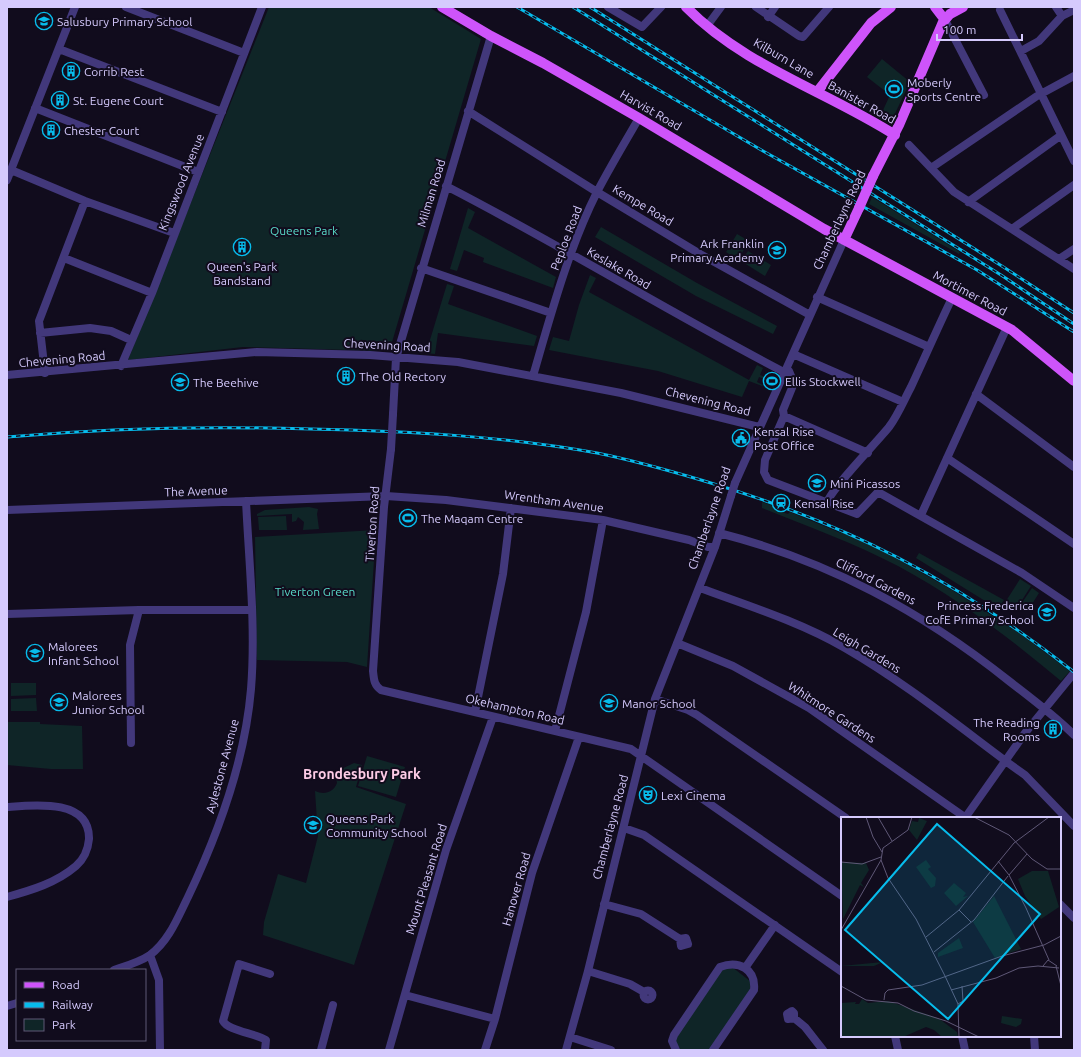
<svg xmlns="http://www.w3.org/2000/svg" width="1081" height="1057" font-family="Ubuntu,sans-serif">
<rect width="100%" height="100%" fill="#110c1d"/>
<path fill="#0f2527" d="M 269,7 L 429,7 L 481,39 L 390,349 L 387,351 L 243,347 L 128,360 Z
M 882,59 L 910,82 L 890,124 L 879,119 L 890,95 L 867,77 Z
M 872,197 L 960,252 L 959,254 L 869,204 Z
M 468,208 L 475,212 L 468,228 L 556,277 L 553,288 L 483,262 L 484,258 L 464,250 L 457,271 L 450,269 Z
M 601,227 L 697,283 L 777,326 L 773,334 L 696,296 L 595,237 Z
M 737,234 L 749,241 L 738,260 L 726,252 Z
M 748,251 L 771,265 L 765,276 L 741,261 Z
M 590,275 L 596,278 L 589,292 L 749,380 L 757,365 L 763,368 L 760,375 L 765,377 L 764,379 L 759,377 L 757,382 L 763,385 L 762,386 L 749,381 L 742,397 L 658,371 L 549,350 L 553,337 L 569,341 L 579,305 Z
M 447,284 L 454,286 L 448,304 L 537,336 L 534,346 L 438,333 L 435,354 L 426,353 Z
M 762,502 L 783,509 L 782,512 L 788,514 L 790,512 L 841,533 L 842,532 L 887,553 L 952,590 L 1019,633 L 1070,671 L 1061,681 C 1011,639 956,597 898,566 C 854,543 807,526 762,508 Z
M 309,507 L 318,509 L 317,514 L 319,529 L 303,530 L 304,522 L 298,517 L 296,521 L 292,522 L 292,514 L 257,516 L 257,514 L 265,510 Z
M 286,516 L 287,530 L 259,530 L 258,517 Z
M 376,530 L 367,667 L 347,662 L 257,660 L 255,537 Z
M 919,553 L 1004,600 L 998,609 L 916,558 Z
M 1020,579 L 1031,586 L 1017,608 L 1006,601 Z
M 1032,588 L 1039,593 L 1027,612 L 1019,607 Z
M 11,683 L 36,683 L 36,695 L 11,696 Z
M 36,698 L 37,711 L 11,711 L 11,699 Z
M 7,722 L 40,722 L 40,724 L 82,726 L 83,769 L 51,769 L 7,765 Z
M 367,756 L 405,767 L 396,797 L 358,786 Z
M 354,763 L 362,765 L 356,787 L 406,804 L 354,965 L 263,935 L 264,922 L 278,874 L 306,883 L 318,836 L 315,791 C 324,795 333,793 337,783 L 335,772 Z
M 732,967 L 750,981 L 750,990 L 709,1050 L 681,1050 L 675,1043 L 675,1036 L 722,969 Z"/>
<g fill="none" stroke-linecap="round" stroke-linejoin="round">
<path stroke="#42387b" stroke-width="8" d="M 126,7 L 244,53
M 608,7 L 642,27 L 661,7
M 756,7 L 799,36 L 803,37 L 829,7
M 1056,7 L 1062,16
M 1000,10 L 1074,161
M 768,17 L 775,7
M 945,20 L 984,95
M 707,26 L 721,7
M 59,49 L 222,112
M 1021,51 L 1039,41 L 1062,16 L 1074,10
M 35,108 L 198,172
M 468,111 L 597,192 L 700,254 L 810,315
M 909,145 L 954,192 L 1074,269
M 931,168 L 1037,96 L 1074,76
M 11,170 L 85,201 L 174,233
M 7,180 L 75,7
M 446,186 C 559,244 667,311 780,370
M 968,202 L 1060,136
M 1012,229 L 1074,185
M 64,258 L 152,293
M 1059,259 L 1074,249
M 421,268 L 551,313
M 817,297 L 929,347
M 40,333 L 90,328 L 111,331 L 131,340
M 793,354 L 903,402
M 121,366 L 152,293 L 262,7
M 786,369 L 789,371 L 794,383 L 783,410 L 784,416 L 765,460 L 764,472 L 768,480 L 857,514 L 878,492 L 1022,573 L 1074,608
M 45,373 L 39,321 L 85,201
M 7,375 L 257,352 L 370,355 L 458,362 L 621,393 L 759,427
M 533,376 C 551,314 568,250 597,192 C 610,167 625,142 639,118
M 976,394 L 1074,467
M 393,414 L 396,358 L 491,36
M 784,416 L 868,453
M 391,449 L 384,507 L 373,671 C 374,680 374,685 381,690 L 631,749 L 842,896
M 947,458 L 1074,544
M 735,483 L 844,240
M 827,503 C 829,491 878,441 889,427 C 898,415 904,400 911,387 C 925,357 938,327 952,298
M 7,510 L 386,496 L 446,500 L 603,520 L 689,540 L 708,547 L 715,547
M 921,515 L 1007,327
M 719,533 C 829,561 921,611 1009,681 C 1031,698 1054,715 1074,735
M 700,588 C 749,606 800,622 845,648 C 904,682 957,725 1011,765 L 1025,775 L 1074,826
M 7,614 L 139,610 L 252,610
M 677,643 L 733,666 L 809,708 L 966,818
M 655,699 L 688,710 L 697,715 L 846,818
M 475,712 L 503,574 L 511,508
M 555,731 L 586,612 L 603,520
M 131,743 L 130,645 L 139,610
M 7,807 C 33,805 90,798 89,839 C 88,850 84,859 76,866 C 56,883 32,890 7,897
M 965,818 L 1025,733 L 1074,673
M 624,828 L 644,835 L 842,972
M 604,904 L 641,914 L 680,939 L 686,938 L 688,944 L 681,946 L 680,939
M 1060,904 L 1074,918
M 150,955 L 159,980 L 160,1050
M 745,968 L 775,925
M 114,970 C 126,966 140,962 150,955 C 169,941 178,917 188,897 C 219,832 245,761 251,689 C 256,627 249,563 246,501
M 588,971 L 630,984 L 644,992
M643.5 995a4.5 4.5 0 1 1 9 0a4.5 4.5 0 1 1-9 0Z
M 405,995 L 495,1019
M 7,1006 L 17,1003
M 794,1018 L 788,1019 L 787,1014 L 792,1011 L 794,1013 L 794,1018 L 805,1027 L 823,1050
M 895,1036 L 898,1050
M 962,1036 L 965,1050
M 1034,1036 L 1035,1050
M 570,1037 L 611,1050
M 265,1050 L 266,1040 C 255,1033 228,1031 223,1021 L 239,964 L 270,974
M 321,1050 L 333,1005
M 389,1050 L 446,850 L 493,717
M 485,1050 L 495,1019 L 532,873 L 579,737
M 566,1050 L 588,971 L 655,699 L 715,547 L 731,496
M 676,1050 L 672,1041 L 674,1035 L 720,967 C 739,960 756,969 754,990 L 713,1050"/>
<path stroke="#ce54fa" stroke-width="10" d="M 442,7 L 491,36 L 543,63 L 639,118 L 824,229 L 1012,330 L 1074,381
M 686,7 C 744,66 826,91 895,135
M 935,7 L 945,20
M 817,92 L 871,23 L 891,7
M 873,176 L 899,125 L 943,22 L 950,14 L 963,7
M 844,240 L 859,208"/>
<defs>
<path id="rail" d="M 517,7 L 763,151 L 977,270 L 1074,332
M 573,7 L 1001,275 L 1074,324
M 590,7 L 1005,268 L 1074,313
M 7,437 C 108,428 209,426 311,429 C 406,431 503,436 597,453 C 632,460 667,470 701,480 C 844,522 957,580 1074,672"/>
</defs>
<use href="#rail" stroke="#07bcec" stroke-width="3"/>
<use href="#rail" stroke="#110c1d" stroke-width="1.5" stroke-dasharray="4.5" stroke-linecap="butt"/>
<path stroke="#42387b" stroke-width="8" d="M 391,449 L 393,414
M 731,496 L 735,483"/>
<path stroke="#ce54fa" stroke-width="10" d="M 859,208 L 873,176"/>
</g>
<defs>
<symbol id="school-ring" viewBox="-11 -11 22 22"><circle r="9.5" fill="#110c1d" stroke="#07bcec" stroke-width="1.5"/><path d="M0-5L7-2L0 1L-7-2ZM-4 1L0 2.5L4 1V4Q0 6-4 4Z" fill="#07bcec"/></symbol>
<symbol id="building-ring" viewBox="-11 -11 22 22"><circle r="9.5" fill="#110c1d" stroke="#07bcec" stroke-width="1.5"/><path d="M-4-6H4V6H1V3H-1V6H-4ZM-2.5-4.3h1.7v1.8h-1.7ZM.8-4.3h1.7v1.8H.8ZM-2.5-1h1.7V.8h-1.7ZM.8-1h1.7V.8H.8Z" fill="#07bcec"/></symbol>
<symbol id="stadium-ring" viewBox="-11 -11 22 22"><circle r="9.5" fill="#110c1d" stroke="#07bcec" stroke-width="1.5"/><path d="M0-5a6.5 5 0 1 0 0 10a6.5 5 0 1 0 0-10ZM-3.5-1.8h7v3.6h-7Z" fill="#07bcec"/></symbol>
<symbol id="civic-ring" viewBox="-11 -11 22 22"><circle r="9.5" fill="#110c1d" stroke="#07bcec" stroke-width="1.5"/><path d="M-.6-6.5H3V-4.5H.6V-3L4-1V1h2V6H-6V1h2V-1L-.6-3ZM-1.2 2.5V6h2.4V2.5Z" fill="#07bcec"/></symbol>
<symbol id="station-ring" viewBox="-11 -11 22 22"><circle r="9.5" fill="#110c1d" stroke="#07bcec" stroke-width="1.5"/><path d="M-3-6H3Q5-6 5-4V2Q5 4 3 4L4.5 6H3L1.5 4h-3L-3 6H-4.5L-3 4Q-5 4-5 2V-4Q-5-6-3-6ZM-3.5-4v3h7v-3ZM-3.5 1v1.5H-2V1ZM2 1v1.5H3.5V1Z" fill="#07bcec"/></symbol>
<symbol id="theatre-ring" viewBox="-11 -11 22 22"><circle r="9.5" fill="#110c1d" stroke="#07bcec" stroke-width="1.5"/><path d="M-5-5.5Q0-4 5-5.5V0Q5 5 0 6Q-5 5-5 0ZM-3.3-2.5H-1v1.5H-3.3ZM1-2.5H3.3v1.5H1ZM-2.8 1Q0 5.5 2.8 1Z" fill="#07bcec"/></symbol>
</defs>
<g fill-rule="evenodd">
<use href="#school-ring" x="34" y="11" width="20" height="20"/>
<use href="#building-ring" x="61" y="61" width="20" height="20"/>
<use href="#stadium-ring" x="884" y="79" width="20" height="20"/>
<use href="#building-ring" x="50" y="90" width="20" height="20"/>
<use href="#building-ring" x="41" y="120" width="20" height="20"/>
<use href="#building-ring" x="232" y="237" width="20" height="20"/>
<use href="#school-ring" x="767" y="240" width="20" height="20"/>
<use href="#building-ring" x="336" y="366" width="20" height="20"/>
<use href="#stadium-ring" x="762" y="371" width="20" height="20"/>
<use href="#school-ring" x="170" y="372" width="20" height="20"/>
<use href="#civic-ring" x="731" y="428" width="20" height="20"/>
<use href="#school-ring" x="807" y="473" width="20" height="20"/>
<use href="#station-ring" x="771" y="493" width="20" height="20"/>
<use href="#stadium-ring" x="398" y="508" width="20" height="20"/>
<use href="#school-ring" x="1037" y="602" width="20" height="20"/>
<use href="#school-ring" x="25" y="643" width="20" height="20"/>
<use href="#school-ring" x="49" y="692" width="20" height="20"/>
<use href="#school-ring" x="599" y="693" width="20" height="20"/>
<use href="#building-ring" x="1043" y="719" width="20" height="20"/>
<use href="#theatre-ring" x="638" y="785" width="20" height="20"/>
<use href="#school-ring" x="303" y="815" width="20" height="20"/>
</g>
<g text-anchor="middle" dominant-baseline="central" stroke-width="4" stroke-linejoin="round" paint-order="stroke">
<g font-size="12" fill="#d5cafd" stroke="#110c1d" text-anchor="start">
<text x="57" y="21">Salusbury Primary School</text>
<text x="84" y="71">Corrib Rest</text>
<text x="907" y="82">Moberly<tspan x="907" dy="14">Sports Centre</tspan></text>
<text x="73" y="100">St. Eugene Court</text>
<text x="64" y="130">Chester Court</text>
<text x="764" y="243" text-anchor="end">Ark Franklin<tspan x="764" dy="14">Primary Academy</tspan></text>
<text x="242" y="266" text-anchor="middle">Queen's Park<tspan x="242" dy="14">Bandstand</tspan></text>
<text x="359" y="376">The Old Rectory</text>
<text x="785" y="381">Ellis Stockwell</text>
<text x="193" y="382">The Beehive</text>
<text x="754" y="431">Kensal Rise<tspan x="754" dy="14">Post Office</tspan></text>
<text x="830" y="483">Mini Picassos</text>
<text x="794" y="503">Kensal Rise</text>
<text x="421" y="518">The Maqam Centre</text>
<text x="1034" y="605" text-anchor="end">Princess Frederica<tspan x="1034" dy="14">CofE Primary School</tspan></text>
<text x="48" y="646">Malorees<tspan x="48" dy="14">Infant School</tspan></text>
<text x="72" y="695">Malorees<tspan x="72" dy="14">Junior School</tspan></text>
<text x="622" y="703">Manor School</text>
<text x="1040" y="722" text-anchor="end">The Reading<tspan x="1040" dy="14">Rooms</tspan></text>
<text x="661" y="795">Lexi Cinema</text>
<text x="326" y="818">Queens Park<tspan x="326" dy="14">Community School</tspan></text>
</g>
<g font-size="12" fill="#d5cafd" stroke="#110c1d">
<text transform="translate(784 58) rotate(30)">Kilburn Lane</text>
<text transform="translate(862 102) rotate(29)">Banister Road</text>
<text transform="translate(651 110) rotate(30)">Harvist Road</text>
<text transform="translate(181 182) rotate(-68)">Kingswood Avenue</text>
<text transform="translate(431 193) rotate(-73)">Milman Road</text>
<text transform="translate(643 205) rotate(31)">Kempe Road</text>
<text transform="translate(839 220) rotate(-65)">Chamberlayne Road</text>
<text transform="translate(566 238) rotate(-69)">Peploe Road</text>
<text transform="translate(619 268) rotate(30)">Keslake Road</text>
<text transform="translate(970 293) rotate(28)">Mortimer Road</text>
<text transform="translate(387 345) rotate(3)">Chevening Road</text>
<text transform="translate(62 359) rotate(-5)">Chevening Road</text>
<text transform="translate(708 401) rotate(14)">Chevening Road</text>
<text transform="translate(196 491) rotate(-2)">The Avenue</text>
<text transform="translate(554 501) rotate(8)">Wrentham Avenue</text>
<text transform="translate(709 518) rotate(-71)">Chamberlayne Road</text>
<text transform="translate(372 524) rotate(-86)">Tiverton Road</text>
<text transform="translate(876 581) rotate(27)">Clifford Gardens</text>
<text transform="translate(867 650) rotate(31)">Leigh Gardens</text>
<text transform="translate(515 709) rotate(13)">Okehampton Road</text>
<text transform="translate(832 712) rotate(33)">Whitmore Gardens</text>
<text transform="translate(222 766) rotate(-75)">Aylestone Avenue</text>
<text transform="translate(610 827) rotate(-75)">Chamberlayne Road</text>
<text transform="translate(426 879) rotate(-73)">Mount Pleasant Road</text>
<text transform="translate(516 889) rotate(-74)">Hanover Road</text>
</g>
<g font-size="12" fill="#59dac8" stroke="#110c1d">
<text x="304" y="230">Queens Park</text>
<text x="315" y="591">Tiverton Green</text>
</g>
<g font-size="14" font-weight="bold" fill="#fdcce6" stroke="#110c1d">
<text x="362" y="774">Brondesbury Park</text>
</g>
</g>
<g transform="translate(841 817)">
<rect width="220" height="220" fill="#110c1d"/>
<path d="M 78,1 L 86,4 L 76,23 L 68,13 L 71,4 L 77,5 ZM 85,43 L 90,50 L 87,52 L 95,61 L 94,69 L 90,71 L 75,50 ZM 0,45 L 25,46 L 28,53 L 20,66 L 23,70 L 19,68 L 2,102 ZM 191,54 L 207,54 L 218,90 L 200,102 L 184,79 L 177,62 ZM 113,66 L 125,76 L 122,80 L 127,79 L 115,89 L 103,76 ZM 153,79 L 180,132 L 154,141 L 132,105 ZM 118,121 L 122,131 L 97,140 L 97,136 ZM 42,145 L 33,149 L 0,149 ZM 21,182 L 27,186 L 47,184 L 97,201 L 116,215 L 117,220 L 101,220 L 93,213 L 85,210 L 62,220 L 0,220 L 0,186 L 15,185 L 14,187 L 18,187 ZM 161,199 L 181,202 L 180,207 L 175,210 L 160,206 Z" fill="#0f2527"/>
<path fill="none" stroke="#5f5877" stroke-width="1" d="M 25,0 L 32,20 L 41,35M 37,0 L 51,24M 71,0 L 67,13 L 42,31 L 40,43 L 47,61 L 75,102 L 104,159M 133,0 L 168,18 L 191,42 L 206,52 L 220,52M 157,44 L 168,58 L 185,91 L 208,143M 0,45 L 21,47 L 40,40M 168,58 L 186,37M 118,93 L 130,105M 0,113 L 40,43M 85,120 L 118,93 L 173,26 L 208,0M 93,135 L 133,103 L 167,59M 202,149 L 207,143 L 216,149M 215,149 L 220,169M 104,159 L 117,187M 0,169 L 25,183 L 57,186 L 73,194 L 105,204 L 138,220M 110,173 L 155,161 L 178,151 L 197,149 L 218,151M 43,183 L 44,176 L 47,173 L 81,168 L 161,139 L 203,128 L 220,119M 117,187 L 118,220M 117,187 L 122,184 L 121,169"/>
<path fill="#07bcec" fill-opacity="0.15" stroke="#07bcec" stroke-width="2" d="M 96,7 L 199,97 L 107,202 L 4,113 Z"/>
<rect width="220" height="220" fill="none" stroke="#d5cafd" stroke-width="2"/>
</g>
<rect width="1081" height="1057" fill="none" stroke="#d5cafd" stroke-width="16"/>
<rect x="16" y="969" width="130" height="72" fill="#110c1d" stroke="#5f5877"/>
<rect x="24" y="982" width="20" height="6" fill="#ce54fa" stroke="#5f5877"/>
<text x="52" y="989" font-size="12" fill="#d5cafd">Road</text>
<rect x="24" y="1002" width="20" height="6" fill="#07bcec" stroke="#5f5877"/>
<text x="52" y="1009" font-size="12" fill="#d5cafd">Railway</text>
<rect x="24" y="1019" width="20" height="12" fill="#0f2527" stroke="#5f5877"/>
<text x="52" y="1029" font-size="12" fill="#d5cafd">Park</text>
<path d="M937 34v6h85v-6" fill="none" stroke="#d5cafd" stroke-width="2"/>
<text x="943" y="34" font-size="12" fill="#d5cafd" stroke="#110c1d" stroke-width="3" paint-order="stroke">100 m</text>
</svg>
